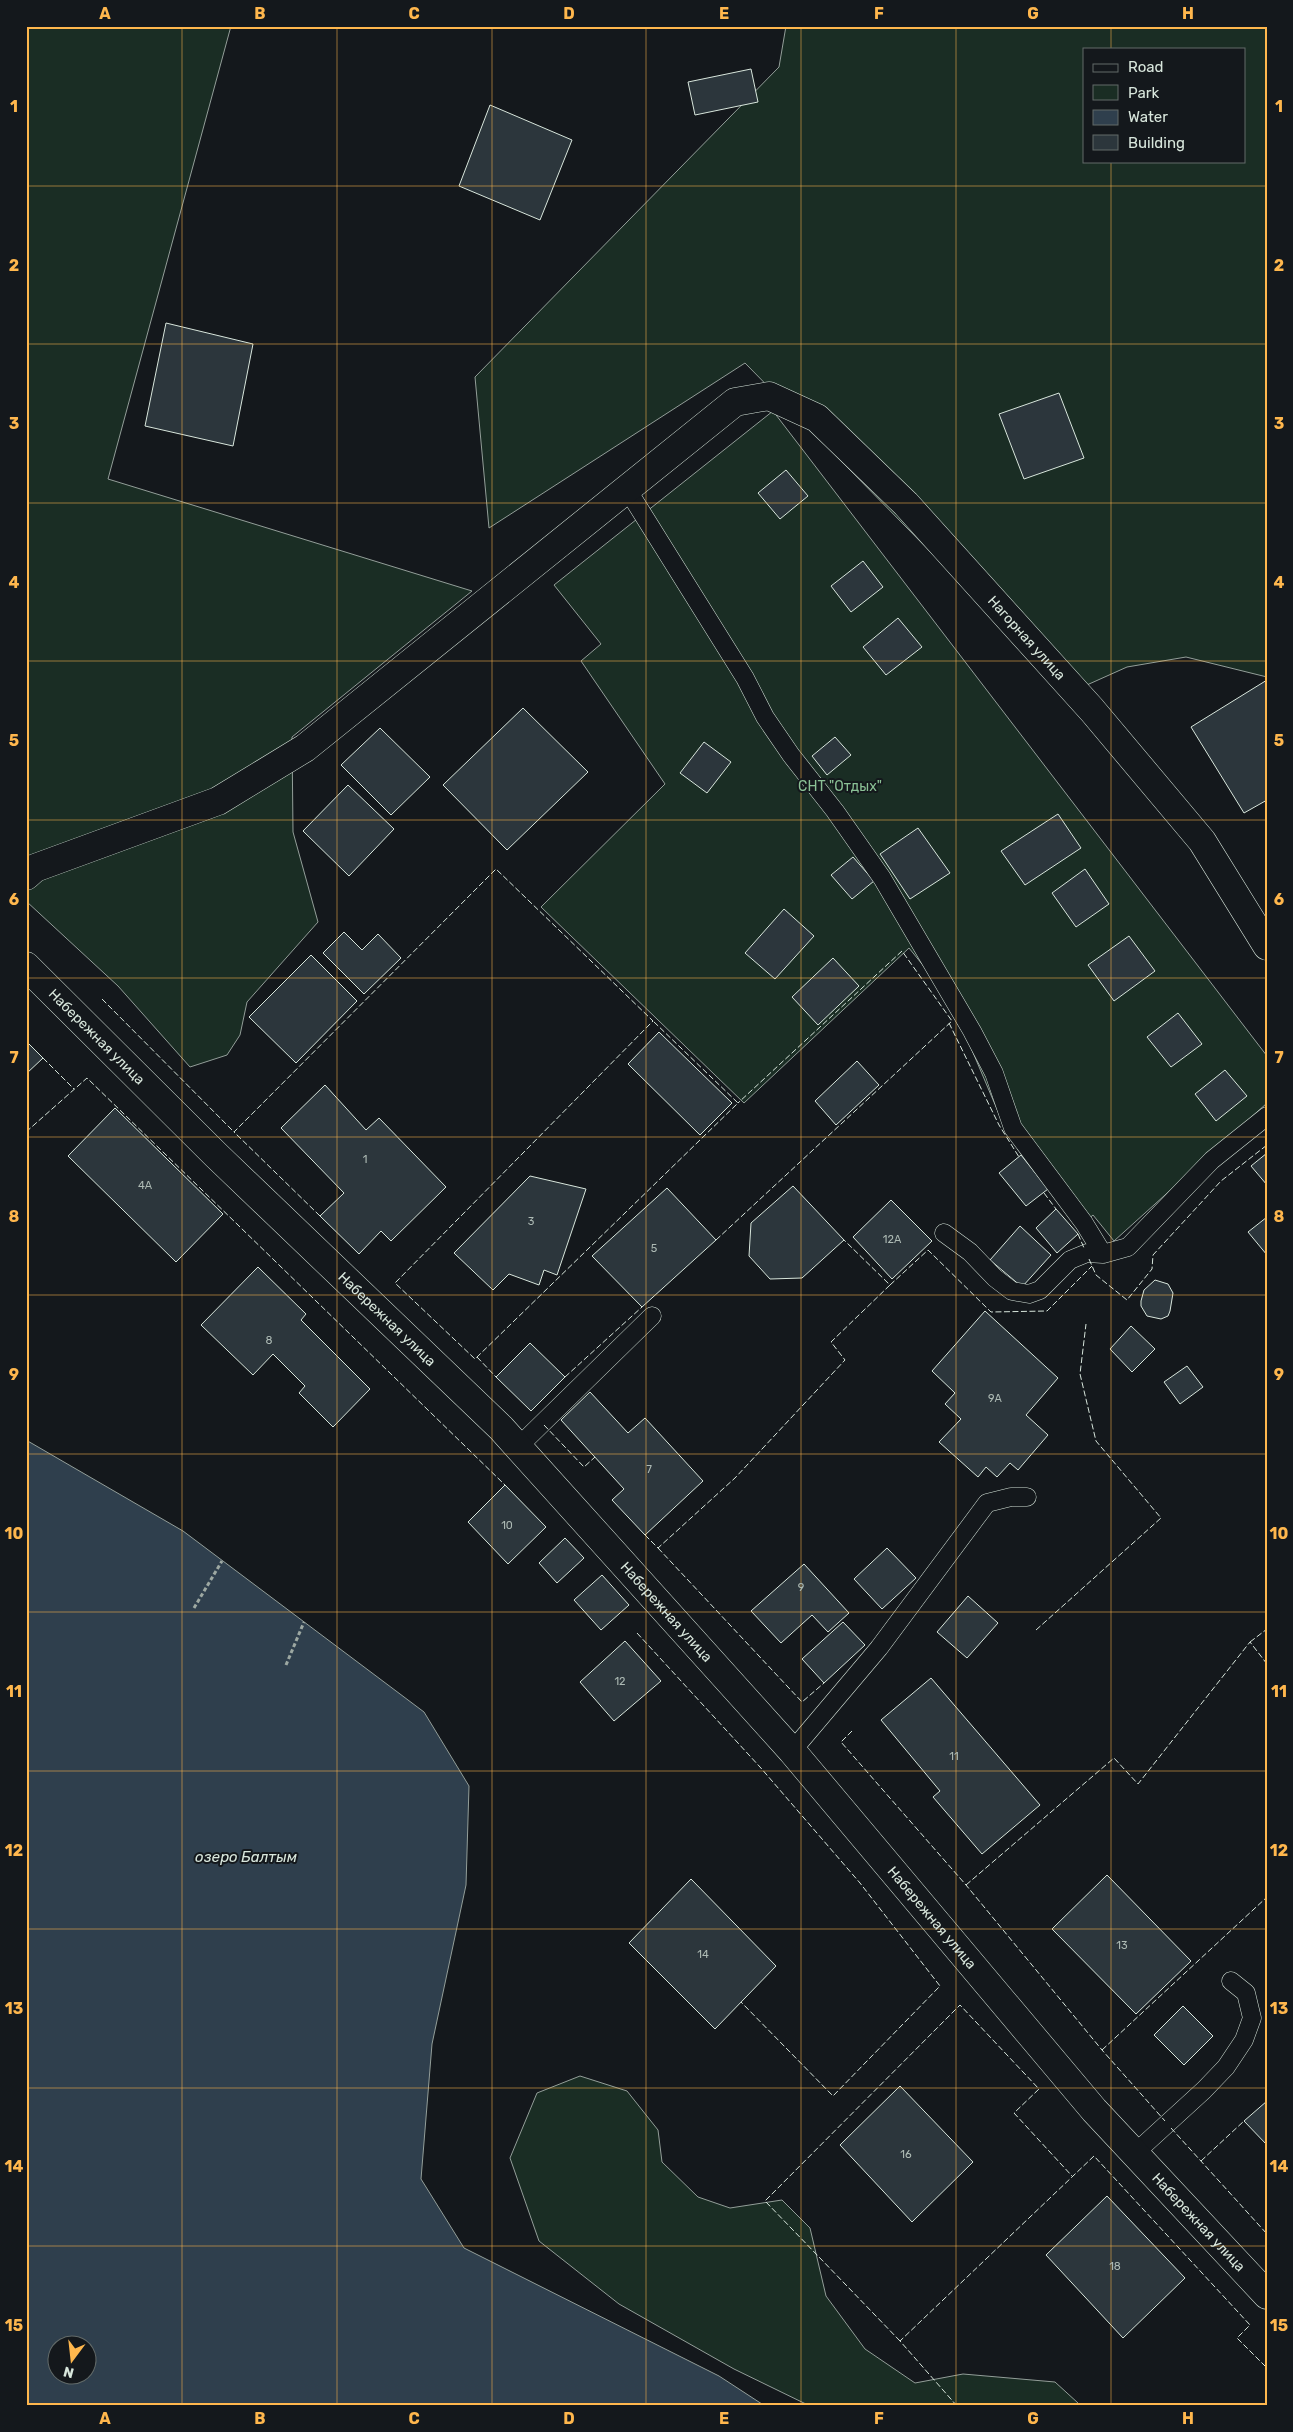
<svg xmlns="http://www.w3.org/2000/svg" width="1293" height="2432" font-family="Rubik,sans-serif">
<rect width="100%" height="100%" fill="#14181c"/>
<path fill="#1a2d24" stroke="#939e99" fill-rule="evenodd" d="M 26,26 L 231,26 L 108,479 L 472,591 L 292,737 L 293,832 L 318,922 L 247,1002 L 240,1035 L 227,1055 L 190,1067 L 118,986 L 26,901 Z
M 786,26 L 1267,26 L 1267,677 L 1186,657 L 1127,667 L 1069,693 L 745,363 L 489,528 L 475,377 L 779,67 ZM 1084,49 L 1244,49 L 1244,161 L 1084,161 Z
M 773,411 L 1267,1056 L 1267,1103 L 1114,1241 L 1093,1215 L 1084,1223 L 1002,1121 L 963,1029 L 926,969 L 909,948 L 744,1103 L 541,907 L 665,784 L 581,661 L 601,644 L 554,585 Z
M 580,2076 L 627,2091 L 658,2130 L 662,2162 L 698,2197 L 730,2208 L 782,2200 L 810,2228 L 826,2296 L 865,2349 L 915,2383 L 963,2374 L 1055,2382 L 1078,2403 L 1078,2406 L 810,2406 L 734,2369 L 619,2304 L 539,2241 L 510,2158 L 537,2093 Z"/>
<path fill="#2f3f4d" stroke="#939e99" fill-rule="evenodd" d="M 26,1440 L 183,1531 L 424,1712 L 469,1786 L 466,1885 L 432,2044 L 421,2179 L 464,2248 L 719,2376 L 765,2406 L 26,2406 ZM 58,2344 L 88,2344 L 88,2374 L 58,2374 Z"/>
<path fill="#2c363c" stroke="#d8e6dc" d="M 751,69 L 758,102 L 695,115 L 688,82 Z
M 490,105 L 572,140 L 540,220 L 459,186 Z
M 166,323 L 253,344 L 233,446 L 145,426 Z
M 1059,393 L 1084,458 L 1024,479 L 999,414 Z
M 786,470 L 808,496 L 780,519 L 758,493 Z
M 863,561 L 883,587 L 851,612 L 831,586 Z
M 898,618 L 922,647 L 886,675 L 863,647 Z
M 1267,680 L 1267,800 L 1244,813 L 1191,727 Z
M 523,708 L 588,772 L 507,850 L 443,785 Z
M 380,728 L 430,777 L 391,815 L 341,765 Z
M 835,737 L 851,755 L 827,775 L 812,756 Z
M 704,742 L 731,762 L 707,793 L 680,773 Z
M 348,785 L 394,829 L 349,876 L 303,831 Z
M 1058,814 L 1081,848 L 1025,885 L 1001,851 Z
M 918,828 L 950,873 L 910,899 L 880,854 Z
M 853,857 L 874,881 L 852,899 L 831,875 Z
M 1085,869 L 1109,904 L 1076,927 L 1052,893 Z
M 784,909 L 814,936 L 775,979 L 745,953 Z
M 344,932 L 362,950 L 378,934 L 401,958 L 364,994 L 323,953 Z
M 1129,936 L 1155,971 L 1114,1001 L 1088,965 Z
M 311,955 L 357,1001 L 296,1063 L 249,1017 Z
M 833,958 L 859,986 L 818,1025 L 792,997 Z
M 1178,1013 L 1202,1044 L 1171,1067 L 1147,1037 Z
M 659,1032 L 732,1103 L 700,1135 L 628,1064 Z
M 26,1041 L 43,1058 L 26,1074 Z
M 857,1061 L 879,1085 L 836,1125 L 815,1101 Z
M 1225,1070 L 1247,1096 L 1216,1121 L 1195,1094 Z
M 325,1085 L 366,1130 L 379,1118 L 446,1187 L 391,1241 L 381,1231 L 359,1254 L 320,1216 L 344,1193 L 281,1128 Z
M 115,1108 L 223,1214 L 176,1262 L 68,1156 Z
M 1267,1153 L 1267,1185 L 1251,1166 Z
M 1021,1155 L 1048,1189 L 1026,1206 L 999,1173 Z
M 530,1176 L 586,1189 L 557,1275 L 544,1270 L 539,1285 L 509,1274 L 493,1290 L 454,1253 Z
M 793,1186 L 844,1240 L 802,1278 L 770,1279 L 749,1256 L 751,1223 Z
M 667,1188 L 716,1240 L 642,1307 L 592,1256 Z
M 891,1200 L 932,1241 L 892,1279 L 853,1237 Z
M 1056,1209 L 1078,1234 L 1057,1253 L 1036,1228 Z
M 1267,1217 L 1267,1255 L 1248,1232 Z
M 1020,1226 L 1051,1255 L 1022,1287 L 990,1260 Z
M 258,1267 L 306,1314 L 301,1320 L 370,1389 L 333,1427 L 299,1393 L 305,1386 L 273,1354 L 253,1375 L 201,1325 Z
M 1155,1280 L 1168,1284 L 1173,1293 L 1170,1311 L 1168,1316 L 1161,1319 L 1147,1316 L 1141,1306 L 1141,1301 L 1144,1290 Z
M 985,1311 L 1058,1378 L 1026,1415 L 1048,1435 L 1018,1470 L 1010,1463 L 997,1477 L 986,1467 L 978,1477 L 939,1442 L 961,1419 L 945,1404 L 955,1393 L 932,1371 Z
M 1131,1326 L 1155,1349 L 1132,1372 L 1110,1349 Z
M 530,1343 L 565,1377 L 531,1411 L 496,1377 Z
M 1187,1366 L 1203,1387 L 1180,1404 L 1164,1382 Z
M 590,1392 L 628,1433 L 645,1418 L 703,1481 L 645,1535 L 612,1500 L 624,1489 L 561,1420 Z
M 505,1485 L 546,1527 L 508,1564 L 468,1522 Z
M 565,1538 L 584,1558 L 557,1583 L 539,1563 Z
M 887,1548 L 916,1578 L 882,1609 L 854,1579 Z
M 804,1564 L 849,1613 L 828,1632 L 812,1615 L 781,1643 L 751,1611 Z
M 602,1575 L 629,1605 L 601,1630 L 574,1600 Z
M 968,1596 L 998,1623 L 967,1658 L 937,1632 Z
M 843,1622 L 865,1645 L 824,1683 L 802,1659 Z
M 625,1641 L 661,1681 L 614,1721 L 580,1682 Z
M 931,1678 L 1040,1805 L 982,1854 L 933,1797 L 940,1791 L 881,1720 Z
M 1107,1875 L 1191,1961 L 1136,2014 L 1052,1929 Z
M 691,1879 L 776,1966 L 715,2029 L 629,1943 Z
M 1183,2006 L 1213,2036 L 1184,2065 L 1154,2035 Z
M 900,2086 L 973,2162 L 912,2222 L 840,2145 Z
M 1267,2101 L 1267,2145 L 1244,2121 Z
M 1107,2196 L 1185,2278 L 1123,2338 L 1046,2255 Z"/>
<g fill="none" stroke-linecap="round" stroke-linejoin="round">
<defs>
<path id="lane" d="M 627,489 L 745,678 L 765,717 L 791,755 L 835,811 L 882,878 L 972,1031 L 994,1073 L 1013,1128 L 1084,1223 L 1103,1254
M 944,1233 L 970,1252 L 995,1278 L 1012,1291 L 1029,1294 L 1040,1290 L 1070,1260 L 1087,1253 L 1103,1254 L 1128,1247 L 1212,1160 L 1267,1116
M 518,1447 L 652,1316
M 792,1751 L 879,1648 L 987,1503 L 1011,1497 L 1027,1497
M 1134,2154 L 1204,2090 L 1226,2067 L 1244,2040 L 1252,2018 L 1246,1993 L 1231,1981"/>
<g id="street">
<path id="s1" d="M 26,876 L 35,868 L 218,801 L 305,748 L 735,402 L 769,396 L 817,418 L 906,504 L 1092,710 L 1202,841 L 1267,946"/>
<path id="s2" d="M 26,966 L 216,1155 L 501,1428 L 792,1751 L 1094,2110 L 1267,2295"/>
</g>
</defs>
<use href="#lane" stroke="#d8e6dc" stroke-width="19"/>
<use href="#street" stroke="#d8e6dc" stroke-width="29"/>
<path stroke="#9da8a2" stroke-width="3" stroke-dasharray="4 2.5" stroke-linecap="butt" d="M 194,1608 L 222,1561
M 286,1665 L 304,1622"/>
<use href="#lane" stroke="#14181c" stroke-width="18"/>
<use href="#street" stroke="#14181c" stroke-width="28"/>
<path stroke="#d8e6dc" stroke-width="1" stroke-dasharray="6 2.5" stroke-linecap="butt" d="M 102,999 L 234,1132
M 949,1023 L 999,1125 L 1019,1157
M 43,1058 L 74,1089
M 26,1132 L 87,1078 L 505,1485
M 1044,1193 L 1056,1209
M 320,1216 L 234,1132 L 496,869 L 653,1021 L 395,1283 L 475,1359 L 738,1103 L 653,1021
M 1078,1234 L 1084,1248
M 716,1240 L 952,1021 L 902,951 L 738,1103
M 1089,1259 L 1096,1275 L 1127,1300 L 1152,1269 L 1153,1255 L 1221,1181 L 1267,1145
M 890,1285 L 928,1250 L 991,1312 L 1047,1311 L 1092,1266
M 477,1357 L 496,1377
M 565,1377 L 642,1307
M 544,1425 L 584,1467 L 595,1457
M 645,1535 L 658,1548 L 735,1478 L 845,1360 L 831,1342 L 890,1285 L 844,1240
M 658,1548 L 802,1702 L 824,1683
M 1036,1630 L 1161,1518 L 1096,1441 L 1080,1374 L 1086,1324
M 637,1633 L 760,1767 L 860,1883 L 940,1986 L 833,2096 L 741,2002
M 1250,1642 L 1267,1629
M 852,1731 L 841,1742 L 966,1885 L 1102,2050 L 1165,2121
M 966,1885 L 1114,1758 L 1138,1784 L 1250,1642 L 1267,1664
M 1102,2050 L 1267,1897
M 1171,2128 L 1267,2234
M 1201,2161 L 1244,2121
M 900,2341 L 765,2201 L 960,2005 L 1039,2089 L 1014,2113 L 1072,2176
M 957,2406 L 900,2341 L 1094,2156 L 1250,2325 L 1237,2338 L 1267,2368
M 1264,2406 L 1267,2403"/>
</g>
<path fill="none" stroke="#ffb74d" stroke-width="1" stroke-opacity="0.55" d="M 182,26 L 182,2406M 337,26 L 337,2406M 492,26 L 492,2406M 646,26 L 646,2406M 801,26 L 801,2406M 956,26 L 956,2406M 1111,26 L 1111,49M 1111,161 L 1111,2406M 26,186 L 1267,186M 26,344 L 1267,344M 26,503 L 1267,503M 26,661 L 1267,661M 26,820 L 1267,820M 26,978 L 1267,978M 26,1137 L 1267,1137M 26,1295 L 1267,1295M 26,1454 L 1267,1454M 26,1612 L 1267,1612M 26,1771 L 1267,1771M 26,1929 L 1267,1929M 26,2088 L 1267,2088M 26,2246 L 1267,2246"/>
<g text-anchor="middle" dominant-baseline="central" stroke-width="4" stroke-linejoin="round" paint-order="stroke">
<g font-size="11" fill="#adbab4">
<text x="365" y="1159">1</text>
<text x="145" y="1185">4А</text>
<text x="531" y="1221">3</text>
<text x="892" y="1239">12А</text>
<text x="654" y="1248">5</text>
<text x="269" y="1340">8</text>
<text x="995" y="1398">9А</text>
<text x="649" y="1469">7</text>
<text x="507" y="1525">10</text>
<text x="801" y="1587">9</text>
<text x="620" y="1681">12</text>
<text x="954" y="1756">11</text>
<text x="1122" y="1945">13</text>
<text x="703" y="1954">14</text>
<text x="906" y="2154">16</text>
<text x="1115" y="2266">18</text>
</g>
<g font-size="14" fill="#d8e6dc" stroke="#14181c">
<text stroke="none"><textPath href="#s1" startOffset="1252">Нагорная улица</textPath></text>
<text stroke="none"><textPath href="#s2" startOffset="100">Набережная улица</textPath></text>
<text stroke="none"><textPath href="#s2" startOffset="505">Набережная улица</textPath></text>
<text stroke="none"><textPath href="#s2" startOffset="910">Набережная улица</textPath></text>
<text stroke="none"><textPath href="#s2" startOffset="1315">Набережная улица</textPath></text>
<text stroke="none"><textPath href="#s2" startOffset="1720">Набережная улица</textPath></text>
</g>
<g font-size="14" fill="#8ac095" stroke="#14181c">
<text x="840" y="786">СНТ "Отдых"</text>
</g>
<g font-size="15" font-style="italic" fill="#d8e6dc" stroke="#14181c">
<text x="246" y="1857">озеро Балтым</text>
</g>
</g>
<rect width="1293" height="2432" fill="none" stroke="#14181c" stroke-width="55"/>
<rect x="1083" y="48" width="162" height="115" fill="#14181c" stroke="#626a69"/>
<rect x="1093" y="64" width="25" height="8" fill="#14181c" stroke="#626a69"/>
<text x="1128" y="72" font-size="15" fill="#d8e6dc">Road</text>
<rect x="1093" y="85" width="25" height="15" fill="#1a2d24" stroke="#626a69"/>
<text x="1128" y="98" font-size="15" fill="#d8e6dc">Park</text>
<rect x="1093" y="110" width="25" height="15" fill="#2f3f4d" stroke="#626a69"/>
<text x="1128" y="122" font-size="15" fill="#d8e6dc">Water</text>
<rect x="1093" y="135" width="25" height="15" fill="#2c363c" stroke="#626a69"/>
<text x="1128" y="148" font-size="15" fill="#d8e6dc">Building</text>
<g transform="translate(72 2360) rotate(195)"><circle r="24" fill="#14181c" stroke="#626a69"/>
<path d="M0-4L9 19L0 12L-9 19Z" fill="#ffb74d"/>
<text y="-8" font-size="14" font-weight="bold" text-anchor="middle" fill="#d8e6dc">N</text>
</g>
<rect x="28" y="28" width="1238" height="2376" fill="none" stroke="#ffb74d" stroke-width="2"/>
<g font-size="16" text-anchor="middle" font-weight="bold" fill="#ffb74d">
<text x="105" y="19">A</text>
<text x="260" y="19">B</text>
<text x="414" y="19">C</text>
<text x="569" y="19">D</text>
<text x="724" y="19">E</text>
<text x="879" y="19">F</text>
<text x="1033" y="19">G</text>
<text x="1188" y="19">H</text>
<text x="14" y="112">1</text>
<text x="1279" y="112">1</text>
<text x="14" y="271">2</text>
<text x="1279" y="271">2</text>
<text x="14" y="429">3</text>
<text x="1279" y="429">3</text>
<text x="14" y="588">4</text>
<text x="1279" y="588">4</text>
<text x="14" y="746">5</text>
<text x="1279" y="746">5</text>
<text x="14" y="905">6</text>
<text x="1279" y="905">6</text>
<text x="14" y="1063">7</text>
<text x="1279" y="1063">7</text>
<text x="14" y="1222">8</text>
<text x="1279" y="1222">8</text>
<text x="14" y="1380">9</text>
<text x="1279" y="1380">9</text>
<text x="14" y="1539">10</text>
<text x="1279" y="1539">10</text>
<text x="14" y="1697">11</text>
<text x="1279" y="1697">11</text>
<text x="14" y="1856">12</text>
<text x="1279" y="1856">12</text>
<text x="14" y="2014">13</text>
<text x="1279" y="2014">13</text>
<text x="14" y="2172">14</text>
<text x="1279" y="2172">14</text>
<text x="14" y="2331">15</text>
<text x="1279" y="2331">15</text>
<text x="105" y="2424">A</text>
<text x="260" y="2424">B</text>
<text x="414" y="2424">C</text>
<text x="569" y="2424">D</text>
<text x="724" y="2424">E</text>
<text x="879" y="2424">F</text>
<text x="1033" y="2424">G</text>
<text x="1188" y="2424">H</text>
</g>
</svg>
